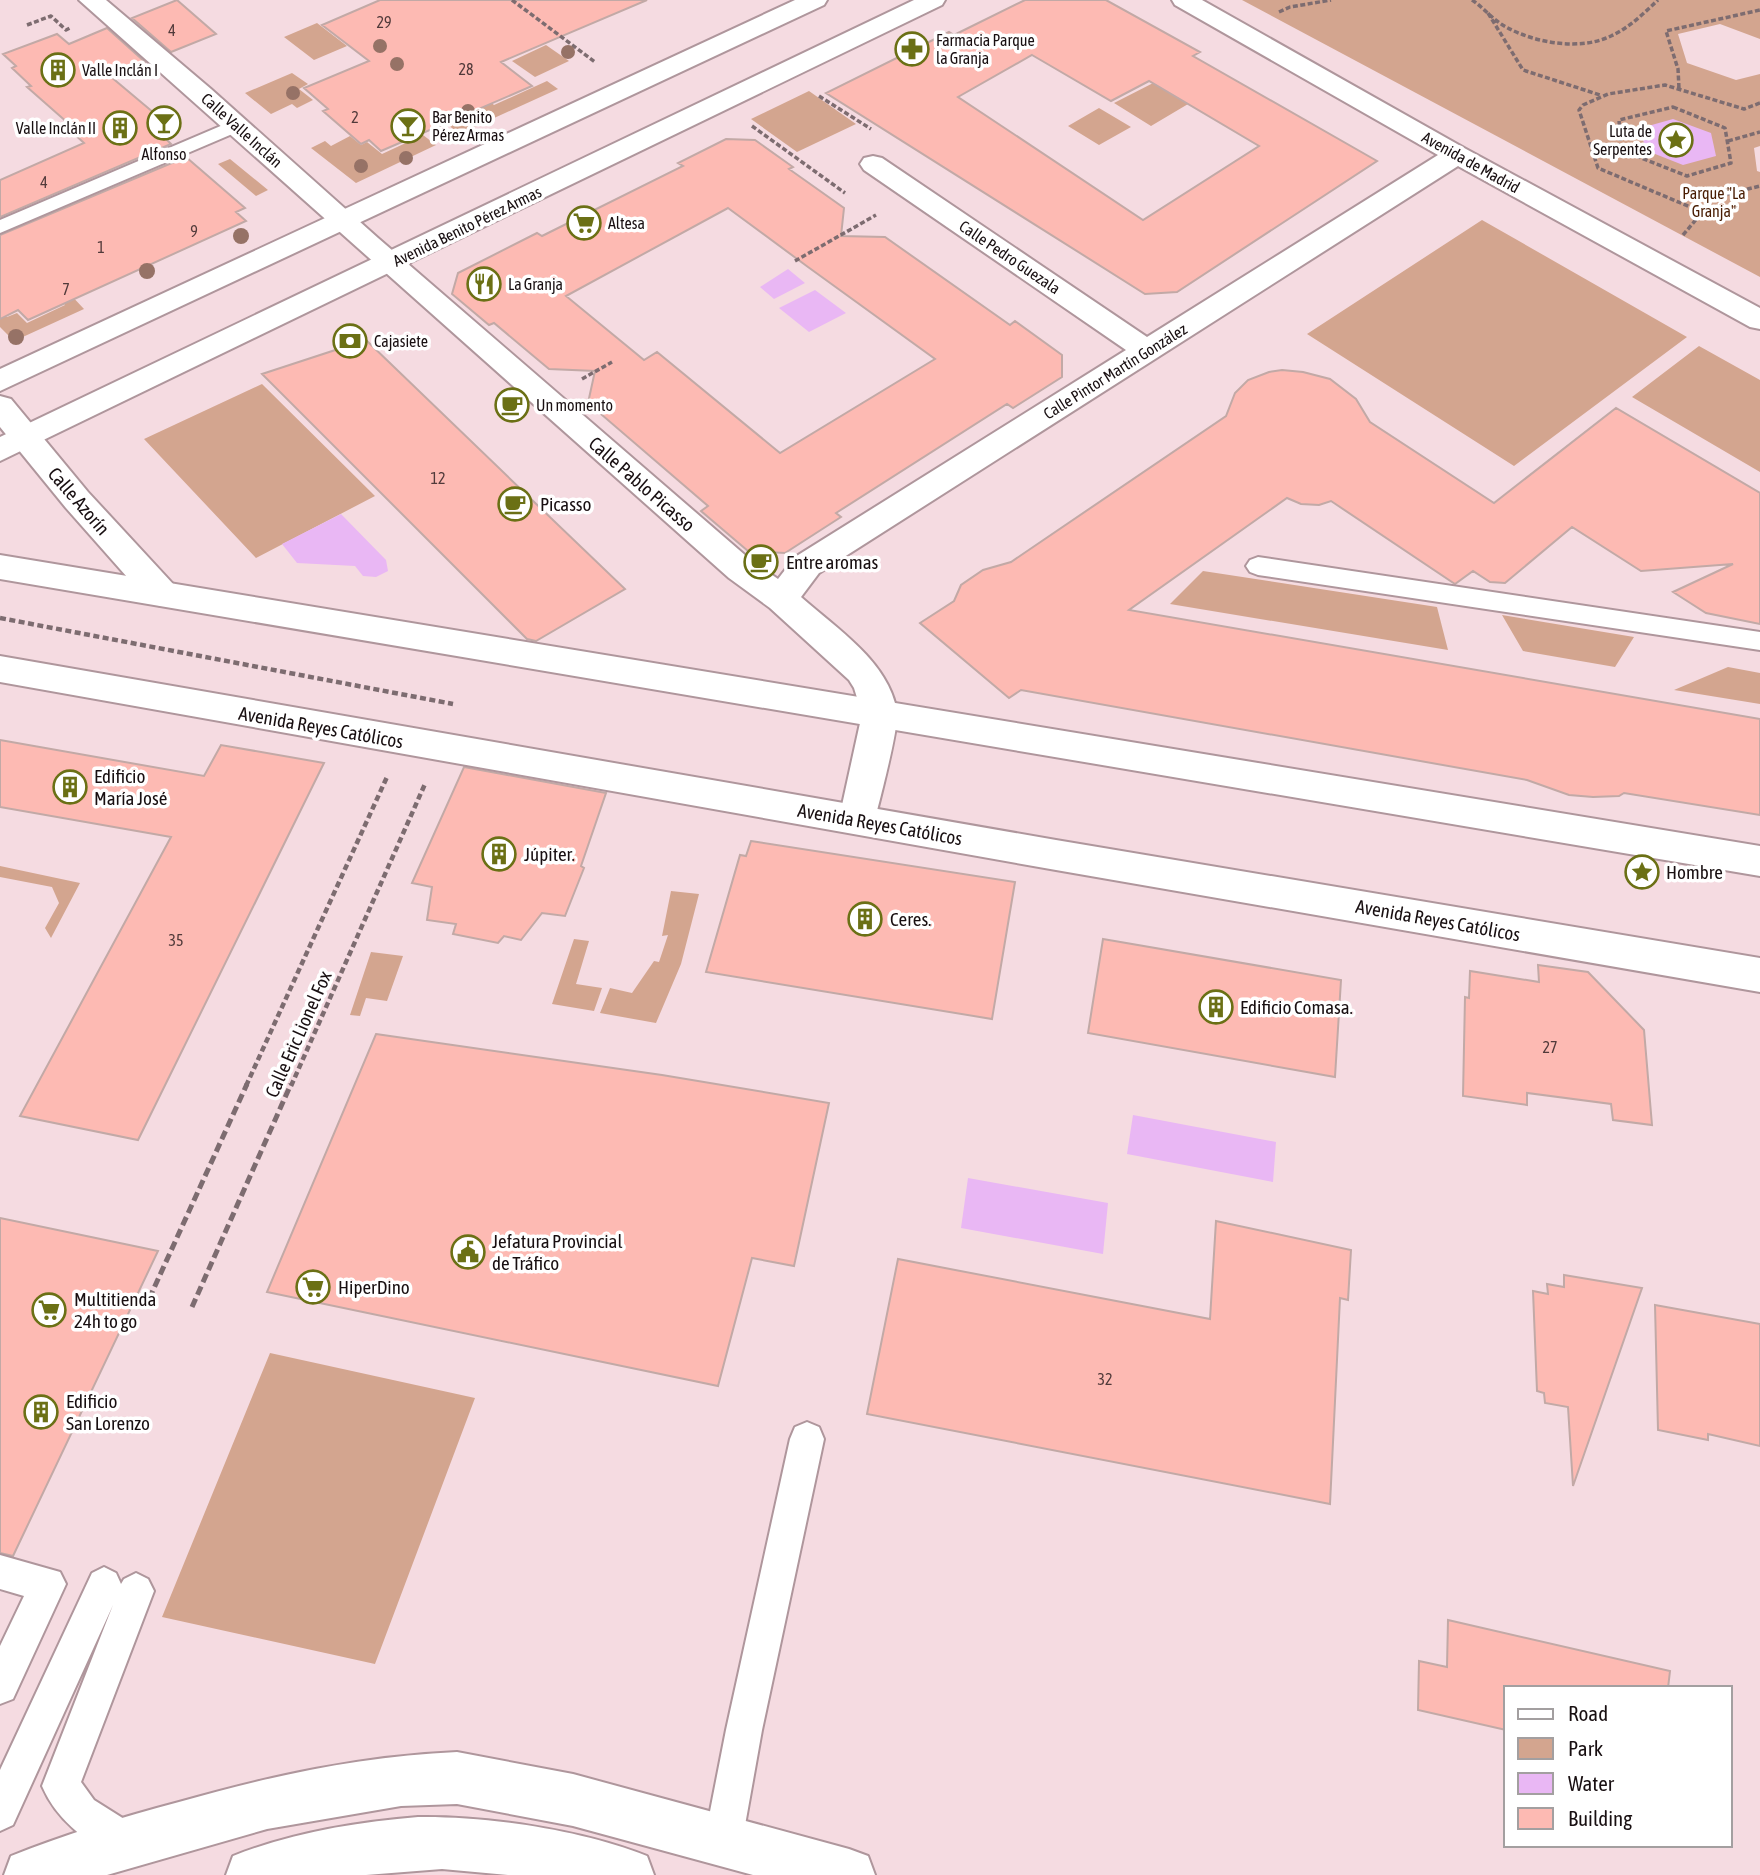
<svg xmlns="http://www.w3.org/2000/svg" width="1760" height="1875" font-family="'Asap Condensed',sans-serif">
<rect width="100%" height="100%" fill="#f5dbe1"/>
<path fill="#d3a58f" d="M 1242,0 L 1760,0 L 1760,39 L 1720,24 L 1678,34 L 1687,63 L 1736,80 L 1760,74 L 1760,146 L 1754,148 L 1757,171 L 1760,172 L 1760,277 Z
M 317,23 L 347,46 L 314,60 L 284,37 Z
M 546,45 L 569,61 L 535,77 L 512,61 Z
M 292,73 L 308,84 L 299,89 L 313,100 L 297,108 L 292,104 L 271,114 L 245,93 Z
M 1161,79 L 1210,91 L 1151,126 L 1114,103 Z
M 547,81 L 558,89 L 459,134 L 446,123 L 481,94 L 494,105 Z
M 809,91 L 856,124 L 797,152 L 751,119 Z
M 1099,108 L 1131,127 L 1099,145 L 1068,126 Z
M 423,135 L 436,145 L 356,183 L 311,148 L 325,141 L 331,146 L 350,136 L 361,145 L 367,142 L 382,154 Z
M 230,159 L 268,190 L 256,196 L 218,164 Z
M 1482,220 L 1687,337 L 1514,466 L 1307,334 Z
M 68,292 L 84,309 L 14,341 L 0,327 L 0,315 L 3,314 L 7,317 L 17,313 L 27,323 L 65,305 L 58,297 Z
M 1699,346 L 1760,380 L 1760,472 L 1632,397 Z
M 262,384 L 375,496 L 256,558 L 144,439 Z
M 1203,571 L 1437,607 L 1448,650 L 1170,604 Z
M 1502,615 L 1634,637 L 1615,667 L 1523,651 Z
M 1728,667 L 1760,673 L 1760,704 L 1674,690 Z
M 0,866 L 80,883 L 51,938 L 45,928 L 59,903 L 52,887 L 0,877 Z
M 671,891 L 699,894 L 681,964 L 656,1023 L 600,1013 L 610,988 L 632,993 L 654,961 L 659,962 L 668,935 L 662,936 Z
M 574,939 L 589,941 L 576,984 L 602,988 L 594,1011 L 552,1004 Z
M 371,952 L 403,956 L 387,1001 L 366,998 L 360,1016 L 350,1015 Z
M 270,1353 L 475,1398 L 375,1664 L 162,1617 Z"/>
<path fill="#e9b7f4" d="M 1673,119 L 1711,133 L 1716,156 L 1683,165 L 1645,150 L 1641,128 Z
M 788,269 L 805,283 L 774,299 L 760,287 Z
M 815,290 L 846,313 L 809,332 L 779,308 Z
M 341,514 L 386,560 L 388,571 L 376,577 L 363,576 L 355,566 L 297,563 L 282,544 Z
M 1133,1115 L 1276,1142 L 1273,1182 L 1127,1154 Z
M 968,1178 L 1108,1203 L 1103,1254 L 961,1228 Z"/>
<path fill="#fdbab3" stroke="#c2a9a6" stroke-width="2" fill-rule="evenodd" d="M 177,0 L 216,34 L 171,52 L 132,18 Z
M 380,0 L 647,0 L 501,62 L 532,86 L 381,151 L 369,140 L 361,144 L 323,111 L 328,109 L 304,88 L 369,61 L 322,25 Z
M 1025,0 L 1106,0 L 1200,52 L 1193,56 L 1377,161 L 1177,292 L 1145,294 L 826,93 L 949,32 L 954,35 ZM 1032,55 L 1111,101 L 1149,81 L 1259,146 L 1143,220 L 958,97 Z
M 107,28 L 145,62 L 110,76 L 160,118 L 152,122 L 169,137 L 165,138 L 171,144 L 0,217 L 0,180 L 84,143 L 73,133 L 77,131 L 27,87 L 31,86 L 12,68 L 16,66 L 3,54 L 57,34 L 69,44 Z
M 726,139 L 755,140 L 793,167 L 789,169 L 844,208 L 841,236 L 885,237 L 1010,325 L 1015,321 L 1062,355 L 1062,377 L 1013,408 L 1007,404 L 836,513 L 841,517 L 785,553 L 748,551 L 701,511 L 708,506 L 588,403 L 595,371 L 549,369 L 494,323 L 489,325 L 452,294 L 458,273 L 537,233 L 542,236 L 683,166 L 678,163 ZM 728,208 L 808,267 L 935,359 L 780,453 L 657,352 L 644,360 L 566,296 Z
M 186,157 L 245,208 L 236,212 L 246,221 L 28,320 L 18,310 L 0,319 L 0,235 Z
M 366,340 L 530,498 L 625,589 L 536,641 L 527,639 L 262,374 Z
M 1282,370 L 1303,372 L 1330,379 L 1356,399 L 1370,422 L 1494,503 L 1616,408 L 1760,493 L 1760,624 L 1706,613 L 1673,592 L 1733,564 L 1641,571 L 1572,527 L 1505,583 L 1490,582 L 1473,571 L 1455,584 L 1331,501 L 1319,505 L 1301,504 L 1287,498 L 1129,610 L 1760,719 L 1760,815 L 1624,793 L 1619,796 L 1593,797 L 1569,795 L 1527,780 L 1021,690 L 1009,698 L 920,623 L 954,601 L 961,585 L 983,570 L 1011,562 L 1226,416 L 1235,393 L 1248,380 L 1269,372 Z
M 0,740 L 204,776 L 221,745 L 324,763 L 138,1140 L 20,1116 L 171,837 L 0,807 Z
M 464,767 L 606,793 L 581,866 L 584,868 L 565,916 L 542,913 L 521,940 L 504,936 L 498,943 L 453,934 L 456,924 L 427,920 L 432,887 L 412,883 Z
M 751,841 L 1015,882 L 992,1019 L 706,972 L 740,855 L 746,856 Z
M 1103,939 L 1341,980 L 1335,1077 L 1088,1033 Z
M 1538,965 L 1588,972 L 1644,1030 L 1652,1125 L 1613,1120 L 1611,1104 L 1527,1093 L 1527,1105 L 1463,1096 L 1465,997 L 1469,998 L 1470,971 L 1539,982 Z
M 376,1034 L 662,1075 L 829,1103 L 794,1266 L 752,1258 L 718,1386 L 267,1292 Z
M 0,1218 L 158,1251 L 13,1556 L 0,1553 Z
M 1216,1221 L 1351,1250 L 1348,1300 L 1340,1298 L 1330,1504 L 867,1414 L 898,1259 L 1210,1319 Z
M 1564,1275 L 1642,1288 L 1573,1486 L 1568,1407 L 1545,1403 L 1544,1393 L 1537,1391 L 1533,1291 L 1548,1294 L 1547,1284 L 1564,1287 Z
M 1655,1305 L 1760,1324 L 1760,1446 L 1708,1434 L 1708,1440 L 1658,1430 Z
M 1448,1620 L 1670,1671 L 1668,1688 L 1506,1688 L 1506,1730 L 1418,1710 L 1419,1661 L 1447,1667 Z"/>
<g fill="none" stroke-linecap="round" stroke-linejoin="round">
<defs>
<path id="lane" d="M 237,119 L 247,125 L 244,129 L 0,233 L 0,220 Z
M 1258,557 L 1760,632 L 1760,650 L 1258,575 L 1250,572 L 1246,566 L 1250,560 Z
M 807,1422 L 819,1427 L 824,1439 L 762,1730 L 742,1842 L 736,1855 L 723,1861 L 710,1855 L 704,1842 L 726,1730 L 790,1439 L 795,1427 Z
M 0,1555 L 60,1572 L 66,1584 L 13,1699 L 0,1704 L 0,1646 L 24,1596 L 0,1589 Z
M 104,1567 L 116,1573 L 121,1584 L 124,1579 L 136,1573 L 148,1579 L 154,1591 L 81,1782 L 94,1800 L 140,1829 L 146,1842 L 140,1855 L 127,1861 C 91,1846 58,1823 42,1786 L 113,1605 L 13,1825 L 0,1831 L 0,1770 L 92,1573 Z"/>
<path id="street" d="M 79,0 L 106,0 L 211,89 L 378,238 L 753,562 L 778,579 L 795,557 L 1126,350 L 864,170 L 860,164 L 864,158 L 873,156 L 882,158 L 1147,337 L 1438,155 L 1175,5 L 1172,0 L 1202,0 L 1466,149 L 1760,308 L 1760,329 L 1750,327 L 1458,166 L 819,573 L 801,597 C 837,629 889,662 897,712 C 899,727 880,799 875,819 L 870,829 L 857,834 L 844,829 L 839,819 L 862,714 L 854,688 L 849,680 L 770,608 L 729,578 Z
M 0,396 L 11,399 L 88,492 L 174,585 L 179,594 L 174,603 L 162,606 L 150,603 L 66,508 L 0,427 Z
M 457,1752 L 573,1774 L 849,1849 L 868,1856 L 875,1875 L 753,1875 L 573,1826 L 457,1804 L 401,1806 L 267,1829 L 107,1875 L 4,1875 L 11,1856 C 66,1834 122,1817 179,1802 C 270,1776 362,1756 457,1752 Z
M 418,1817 C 487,1816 582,1830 647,1856 L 654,1875 L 508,1875 L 442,1869 L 366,1875 L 226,1875 L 233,1856 C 291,1833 356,1822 418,1817 Z"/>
<path id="secondary" d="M 795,0 L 827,0 L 824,5 L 0,391 L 0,369 Z
M 914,0 L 945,0 L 942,5 L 0,461 L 0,437 Z
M 0,555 L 1760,846 L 1760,876 L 0,579 Z
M 0,656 L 1056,840 L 1760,958 L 1760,992 L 1056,870 L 0,682 Z"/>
</defs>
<use href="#lane" stroke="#af969c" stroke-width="4"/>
<use href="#street" stroke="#af969c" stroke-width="4"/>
<use href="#secondary" stroke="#af969c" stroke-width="4"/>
<path stroke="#7d6c70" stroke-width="3.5" stroke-dasharray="5 2.5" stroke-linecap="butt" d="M 512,0 L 595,62
M 1472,0 C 1484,8 1493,20 1506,27 C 1535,43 1580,51 1611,36 C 1629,28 1644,13 1658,0
M 1279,12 L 1290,7 L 1331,0
M 1488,13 L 1523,70 L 1600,95
M 27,25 L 51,16 L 66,30 L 70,28
M 1679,88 L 1678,69 L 1666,31 L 1760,10
M 819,96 L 871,129
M 1673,107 L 1725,128 L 1731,163 L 1687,176 L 1621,150 L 1619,120 Z
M 752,126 L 845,193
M 1728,141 L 1760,132
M 1592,150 L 1621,150
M 1702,212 L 1598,168 L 1579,110 L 1583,105 L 1608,94 L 1665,85 L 1744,109 L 1760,103
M 1683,235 L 1715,197 L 1760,186
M 795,261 L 876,215
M 582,379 L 612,362"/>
<path stroke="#7d6c70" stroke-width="4.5" stroke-dasharray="6 3.5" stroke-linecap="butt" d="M 0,618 L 453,704
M 246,1086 L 387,777
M 291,1086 L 425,784"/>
<path stroke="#7d6c70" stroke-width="5" stroke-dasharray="9 4.5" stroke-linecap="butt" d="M 149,1299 L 247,1084
M 192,1307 L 291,1084"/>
<use href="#lane" fill="#fff" fill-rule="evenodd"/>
<use href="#street" fill="#fff" fill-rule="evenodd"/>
<use href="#secondary" fill="#fff" fill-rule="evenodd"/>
</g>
<g fill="#967266">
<circle cx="380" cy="46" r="7"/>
<circle cx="568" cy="52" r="7"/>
<circle cx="397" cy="64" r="7"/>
<circle cx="293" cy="93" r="7"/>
<circle cx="468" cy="111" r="7"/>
<circle cx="406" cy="158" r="7"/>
<circle cx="361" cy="166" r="7"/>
<circle cx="241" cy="236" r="8"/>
<circle cx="147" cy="271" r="8"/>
<circle cx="16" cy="337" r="8"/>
</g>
<defs>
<symbol id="pharmacy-ring" viewBox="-11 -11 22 22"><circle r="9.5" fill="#fff" stroke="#6b7015" stroke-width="1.5"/><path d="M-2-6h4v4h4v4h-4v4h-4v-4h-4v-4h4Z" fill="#6b7015"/></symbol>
<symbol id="building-ring" viewBox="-11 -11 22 22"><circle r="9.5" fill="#fff" stroke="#6b7015" stroke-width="1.5"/><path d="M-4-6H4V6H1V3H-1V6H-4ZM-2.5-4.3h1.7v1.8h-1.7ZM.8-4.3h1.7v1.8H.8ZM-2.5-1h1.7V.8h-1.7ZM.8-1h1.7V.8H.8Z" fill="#6b7015"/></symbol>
<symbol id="bar-ring" viewBox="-11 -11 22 22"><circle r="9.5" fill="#fff" stroke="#6b7015" stroke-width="1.5"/><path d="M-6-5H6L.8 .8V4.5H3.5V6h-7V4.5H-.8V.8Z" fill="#6b7015"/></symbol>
<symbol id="sight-ring" viewBox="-11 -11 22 22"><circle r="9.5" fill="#fff" stroke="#6b7015" stroke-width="1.5"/><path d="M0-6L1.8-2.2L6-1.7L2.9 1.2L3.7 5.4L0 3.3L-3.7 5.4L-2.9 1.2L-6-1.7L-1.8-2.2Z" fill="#6b7015"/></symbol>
<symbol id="supermarket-ring" viewBox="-11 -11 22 22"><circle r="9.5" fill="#fff" stroke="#6b7015" stroke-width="1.5"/><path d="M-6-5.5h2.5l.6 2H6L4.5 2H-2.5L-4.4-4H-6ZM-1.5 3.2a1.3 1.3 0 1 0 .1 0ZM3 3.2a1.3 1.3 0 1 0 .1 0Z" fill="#6b7015"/></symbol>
<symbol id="restaurant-ring" viewBox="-11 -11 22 22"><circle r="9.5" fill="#fff" stroke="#6b7015" stroke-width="1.5"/><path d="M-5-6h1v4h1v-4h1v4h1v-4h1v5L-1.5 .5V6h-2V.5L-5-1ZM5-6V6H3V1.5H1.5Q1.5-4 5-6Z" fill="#6b7015"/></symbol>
<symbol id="bank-ring" viewBox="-11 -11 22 22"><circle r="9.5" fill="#fff" stroke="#6b7015" stroke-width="1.5"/><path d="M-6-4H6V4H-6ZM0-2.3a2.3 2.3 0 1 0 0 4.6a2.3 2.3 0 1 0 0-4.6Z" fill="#6b7015"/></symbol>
<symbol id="cafe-ring" viewBox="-11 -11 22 22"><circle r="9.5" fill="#fff" stroke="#6b7015" stroke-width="1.5"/><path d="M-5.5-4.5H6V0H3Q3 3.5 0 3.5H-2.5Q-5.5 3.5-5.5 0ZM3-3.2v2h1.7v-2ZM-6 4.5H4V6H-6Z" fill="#6b7015"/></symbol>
<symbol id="civic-ring" viewBox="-11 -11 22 22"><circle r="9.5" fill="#fff" stroke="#6b7015" stroke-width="1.5"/><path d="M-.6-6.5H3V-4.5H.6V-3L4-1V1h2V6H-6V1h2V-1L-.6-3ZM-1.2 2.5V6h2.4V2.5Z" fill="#6b7015"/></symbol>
</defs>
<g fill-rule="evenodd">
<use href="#pharmacy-ring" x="893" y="30" width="38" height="38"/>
<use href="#building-ring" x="39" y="51" width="38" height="38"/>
<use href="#bar-ring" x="145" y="104" width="38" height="38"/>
<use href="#bar-ring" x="389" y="107" width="38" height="38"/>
<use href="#building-ring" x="101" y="109" width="38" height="38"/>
<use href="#sight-ring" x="1657" y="121" width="38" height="38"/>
<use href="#supermarket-ring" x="565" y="204" width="38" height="38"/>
<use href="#restaurant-ring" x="465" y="265" width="38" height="38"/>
<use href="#bank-ring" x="331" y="322" width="38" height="38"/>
<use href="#cafe-ring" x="493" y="386" width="38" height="38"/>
<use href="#cafe-ring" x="496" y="485" width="38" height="38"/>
<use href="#cafe-ring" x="742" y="543" width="38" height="38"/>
<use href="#building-ring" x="51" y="768" width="38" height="38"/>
<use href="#building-ring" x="480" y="835" width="38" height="38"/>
<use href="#sight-ring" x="1623" y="853" width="38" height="38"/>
<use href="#building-ring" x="846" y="900" width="38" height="38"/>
<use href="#building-ring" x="1197" y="988" width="38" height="38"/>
<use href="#civic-ring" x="449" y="1233" width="38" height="38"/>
<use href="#supermarket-ring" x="294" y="1268" width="38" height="38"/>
<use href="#supermarket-ring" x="30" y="1291" width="38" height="38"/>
<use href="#building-ring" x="22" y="1393" width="38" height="38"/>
</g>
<g text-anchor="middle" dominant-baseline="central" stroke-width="7" stroke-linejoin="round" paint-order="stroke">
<g font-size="16" fill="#513a3a">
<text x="384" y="22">29</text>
<text x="172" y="30">4</text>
<text x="466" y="69">28</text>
<text x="355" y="117">2</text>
<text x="44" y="182">4</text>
<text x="194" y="231">9</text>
<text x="101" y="247">1</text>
<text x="66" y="289">7</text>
<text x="438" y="478">12</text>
<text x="176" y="940">35</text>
<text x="1550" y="1047">27</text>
<text x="1105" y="1379">32</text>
</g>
<g font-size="16" fill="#180f11" stroke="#fff" text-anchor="start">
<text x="936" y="40">Farmacia Parque<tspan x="936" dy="18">la Granja</tspan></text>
<text x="82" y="70">Valle Inclán I</text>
<text x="432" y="117">Bar Benito<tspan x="432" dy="18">Pérez Armas</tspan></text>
<text x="96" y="128" text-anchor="end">Valle Inclán II</text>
<text x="1652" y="131" text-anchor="end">Luta de<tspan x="1652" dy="18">Serpentes</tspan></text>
<text x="164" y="154" text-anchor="middle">Alfonso</text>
<text x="608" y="223">Altesa</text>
<text x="508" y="284">La Granja</text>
<text x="374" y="341">Cajasiete</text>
<text x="536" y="405">Un momento</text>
</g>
<g font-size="16" fill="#180f11" stroke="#fff">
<text transform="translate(242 130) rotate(42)">Calle Valle Inclán</text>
<text transform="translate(1471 162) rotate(29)">Avenida de Madrid</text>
<text transform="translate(467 226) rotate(-26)">Avenida Benito Pérez Armas</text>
<text transform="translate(1010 257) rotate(34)">Calle Pedro Guezala</text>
<text transform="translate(1115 371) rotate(-32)">Calle Pintor Martín González</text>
</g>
<g font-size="16" fill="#481c02" stroke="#fff">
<text x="1714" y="193">Parque "La<tspan x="1714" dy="18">Granja"</tspan></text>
</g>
<g font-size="19" fill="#180f11" stroke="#fff">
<text transform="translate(642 484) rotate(41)">Calle Pablo Picasso</text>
<text transform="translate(79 501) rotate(49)">Calle Azorín</text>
<text transform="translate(321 727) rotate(10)">Avenida Reyes Católicos</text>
<text transform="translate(880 824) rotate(10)">Avenida Reyes Católicos</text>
<text transform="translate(1438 920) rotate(10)">Avenida Reyes Católicos</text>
<text transform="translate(298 1034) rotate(-66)">Calle Eric Lionel Fox</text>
</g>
<g font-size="19" fill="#180f11" stroke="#fff" text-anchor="start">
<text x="540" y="504">Picasso</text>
<text x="786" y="562">Entre aromas</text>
<text x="94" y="776">Edificio<tspan x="94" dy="22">María José</tspan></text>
<text x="524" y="854">Júpiter.</text>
<text x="1666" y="872">Hombre</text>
<text x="890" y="919">Ceres.</text>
<text x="1240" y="1007">Edificio Comasa.</text>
<text x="492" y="1241">Jefatura Provincial<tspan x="492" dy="22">de Tráfico</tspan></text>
<text x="338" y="1287">HiperDino</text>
<text x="74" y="1299">Multitienda<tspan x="74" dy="22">24h to go</tspan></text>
<text x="66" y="1401">Edificio<tspan x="66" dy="22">San Lorenzo</tspan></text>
</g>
</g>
<rect x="1504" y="1686" width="228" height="161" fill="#ffffff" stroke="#a39fa0" stroke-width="2"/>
<rect x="1518" y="1709" width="35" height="10" fill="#ffffff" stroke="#a39fa0" stroke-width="2"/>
<text x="1568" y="1721" font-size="21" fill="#180f11">Road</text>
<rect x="1518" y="1738" width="35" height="21" fill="#d3a58f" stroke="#a39fa0" stroke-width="2"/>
<text x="1568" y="1756" font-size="21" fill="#180f11">Park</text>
<rect x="1518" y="1773" width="35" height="21" fill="#e9b7f4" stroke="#a39fa0" stroke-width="2"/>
<text x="1568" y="1791" font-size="21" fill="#180f11">Water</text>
<rect x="1518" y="1808" width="35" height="21" fill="#fdbab3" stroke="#a39fa0" stroke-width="2"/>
<text x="1568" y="1826" font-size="21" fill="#180f11">Building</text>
</svg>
